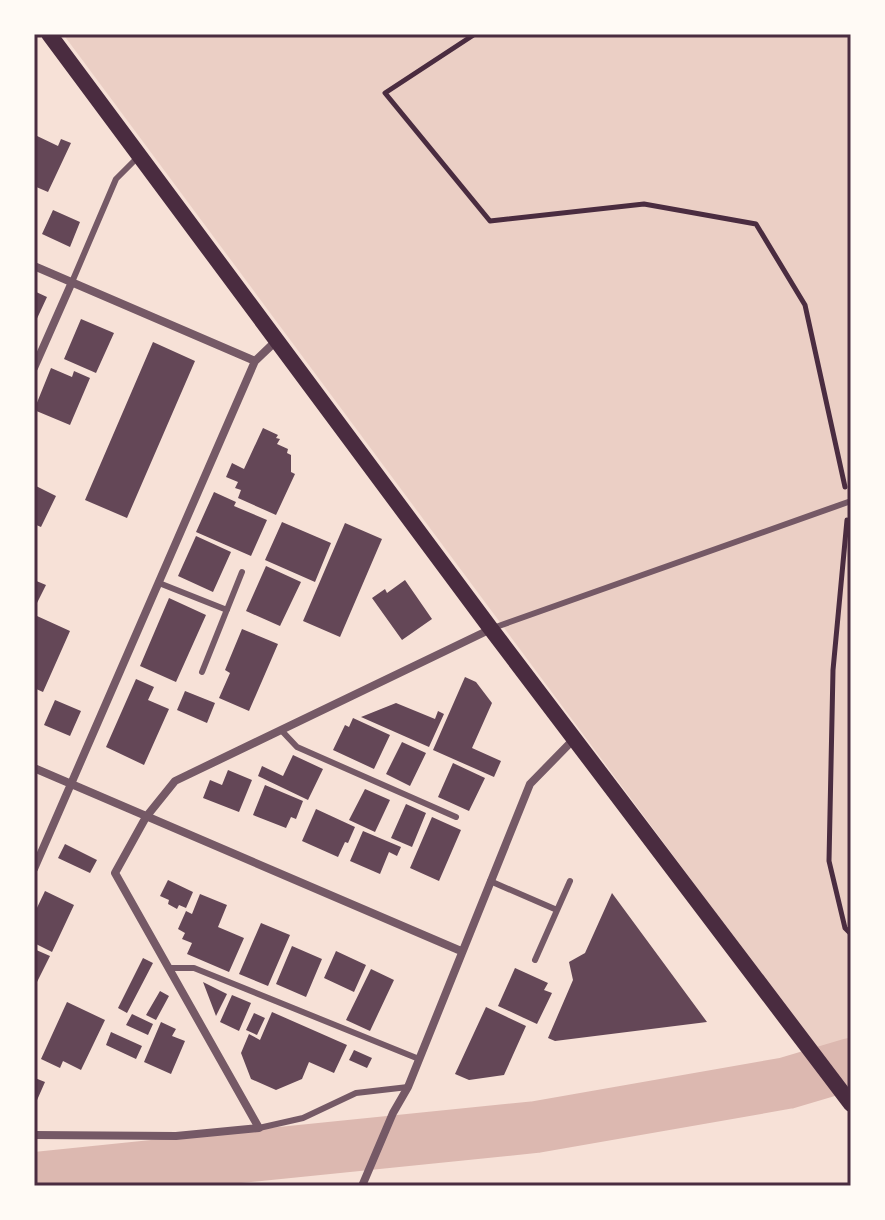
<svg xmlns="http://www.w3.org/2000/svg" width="885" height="1220" font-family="'Source Serif 4',serif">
<rect width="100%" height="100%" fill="#f7e1d7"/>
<path fill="#ebcfc5" d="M 63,34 L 851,34 L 851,1095 Z"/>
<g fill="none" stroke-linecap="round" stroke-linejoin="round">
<path stroke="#dcb8b0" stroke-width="52" d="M 34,1178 L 536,1127 L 787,1083 L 851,1064"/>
</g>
<path fill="#644757" d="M 35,135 L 58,146 L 61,139 L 71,143 L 48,192 L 34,186 Z
M 53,210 L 80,222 L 70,247 L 42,234 Z
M 34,291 L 47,297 L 34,325 Z
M 81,319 L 114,333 L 96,373 L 64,359 Z
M 153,342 L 195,361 L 127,518 L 85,500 Z
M 51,368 L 72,377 L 74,371 L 90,378 L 70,425 L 34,410 Z
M 263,428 L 278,435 L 276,438 L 280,439 L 277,444 L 288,449 L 287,453 L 291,455 L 291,472 L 295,474 L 276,515 L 238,498 L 241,490 L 235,488 L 238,482 L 226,477 L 232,463 L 244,469 Z
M 34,485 L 56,496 L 41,527 L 34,524 Z
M 214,492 L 236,502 L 234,506 L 267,520 L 251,556 L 196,532 Z
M 282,522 L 331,543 L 315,582 L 265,560 Z
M 345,523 L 382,539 L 340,637 L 303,621 Z
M 196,536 L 231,552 L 213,592 L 178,576 Z
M 266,566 L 301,582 L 280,626 L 246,611 Z
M 34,580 L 46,585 L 34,609 Z
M 405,580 L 432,619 L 402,640 L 372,598 L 385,589 L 387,593 Z
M 169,598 L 206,615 L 176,682 L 140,666 Z
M 37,616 L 70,631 L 43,692 L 34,688 L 34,623 Z
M 242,629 L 278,644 L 249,711 L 219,698 L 230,673 L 225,670 Z
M 465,677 L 476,682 L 492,703 L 472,748 L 501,761 L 494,777 L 433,750 Z
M 136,679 L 154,687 L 148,700 L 169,709 L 144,765 L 106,747 Z
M 185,691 L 215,703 L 207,723 L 177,710 Z
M 55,700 L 81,711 L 70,736 L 44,725 Z
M 396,703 L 435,719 L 438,711 L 444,714 L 429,747 L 361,717 Z
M 353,718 L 390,735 L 374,769 L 333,750 L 345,725 L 349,727 Z
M 402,742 L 426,753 L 410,786 L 386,774 Z
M 293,755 L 323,769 L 308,800 L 258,776 L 262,766 L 283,776 Z
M 453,763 L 485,778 L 469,811 L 438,797 Z
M 228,770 L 252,780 L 239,812 L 203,798 L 210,780 L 222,785 Z
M 265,785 L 303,801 L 296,819 L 291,817 L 286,828 L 253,815 Z
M 365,789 L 390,800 L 375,832 L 349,820 Z
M 406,804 L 426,813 L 412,847 L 391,838 Z
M 316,809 L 355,827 L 348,843 L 345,842 L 338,857 L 302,841 Z
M 432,817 L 461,830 L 439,881 L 410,868 Z
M 363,831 L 401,847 L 397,856 L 389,852 L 380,874 L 350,861 Z
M 65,844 L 97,860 L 90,873 L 58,858 Z
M 168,880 L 193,892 L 186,908 L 179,905 L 177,909 L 168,904 L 169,900 L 160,896 Z
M 45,891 L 74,905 L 52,952 L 34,943 L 34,914 Z
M 612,893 L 707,1022 L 555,1041 L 548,1038 L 573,980 L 569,962 L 585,953 Z
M 200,894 L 227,905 L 218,927 L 244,938 L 229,972 L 187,954 L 192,943 L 182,939 L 185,933 L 178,929 L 186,911 L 192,914 Z
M 261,923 L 290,935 L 268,986 L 239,974 Z
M 292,946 L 322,959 L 306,997 L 276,984 Z
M 34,949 L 50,956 L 34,988 Z
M 336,951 L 366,965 L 354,992 L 324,978 Z
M 143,958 L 153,963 L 127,1013 L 118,1008 Z
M 515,968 L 548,983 L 544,990 L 552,993 L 537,1024 L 498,1006 Z
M 371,969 L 394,980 L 370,1031 L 346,1020 Z
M 203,982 L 227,994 L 216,1016 Z
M 160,991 L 169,996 L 156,1020 L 146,1015 Z
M 232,995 L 251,1003 L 239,1031 L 220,1022 Z
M 67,1002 L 105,1020 L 81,1070 L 63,1061 L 60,1068 L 41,1059 Z
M 486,1007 L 526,1026 L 504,1075 L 469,1080 L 455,1074 Z
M 272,1012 L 347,1045 L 334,1073 L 309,1062 L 302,1079 L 276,1090 L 251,1079 L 241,1053 L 249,1034 L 260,1040 Z
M 254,1013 L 265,1018 L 257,1035 L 246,1030 Z
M 132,1014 L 153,1024 L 148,1035 L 126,1025 Z
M 161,1022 L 176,1029 L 172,1036 L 185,1041 L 171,1074 L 144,1062 Z
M 111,1032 L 142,1046 L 136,1059 L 106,1045 Z
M 354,1050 L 372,1058 L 367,1068 L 349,1060 Z
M 35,1078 L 45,1082 L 34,1107 L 34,1080 Z"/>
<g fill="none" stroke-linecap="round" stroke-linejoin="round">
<path stroke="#4a2c40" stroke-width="5" d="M 475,34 L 385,93 L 490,221 L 644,204 L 756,224 L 805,305 L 845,487
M 847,520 L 833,670 L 829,861 L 845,928 L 851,934"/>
<path stroke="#755966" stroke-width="6" d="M 72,282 L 116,179 L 137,158
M 159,583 L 227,610
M 493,628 L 851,501
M 202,672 L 242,572
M 281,730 L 297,747 L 456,817
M 490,881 L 557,910
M 535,960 L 570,881
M 169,968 L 194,968 L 419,1059
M 259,1128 L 303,1118 L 356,1093 L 408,1087"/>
<path stroke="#755966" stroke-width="8" d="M 34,266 L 255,361
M 34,368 L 72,282
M 34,768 L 461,951
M 34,869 L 255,361 L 276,341
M 34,1135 L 176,1136 L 259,1128 L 115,873 L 146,817 L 175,781 L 491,629
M 362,1186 L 393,1113 L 408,1087 L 530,784 L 574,739"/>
<path stroke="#4a2c40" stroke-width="16" d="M 49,34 L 491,629 L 851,1104"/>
</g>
<rect width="885" height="1220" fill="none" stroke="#fffaf5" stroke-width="72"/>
<rect x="36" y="36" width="813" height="1148" fill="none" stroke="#4a2c40" stroke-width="3"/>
</svg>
